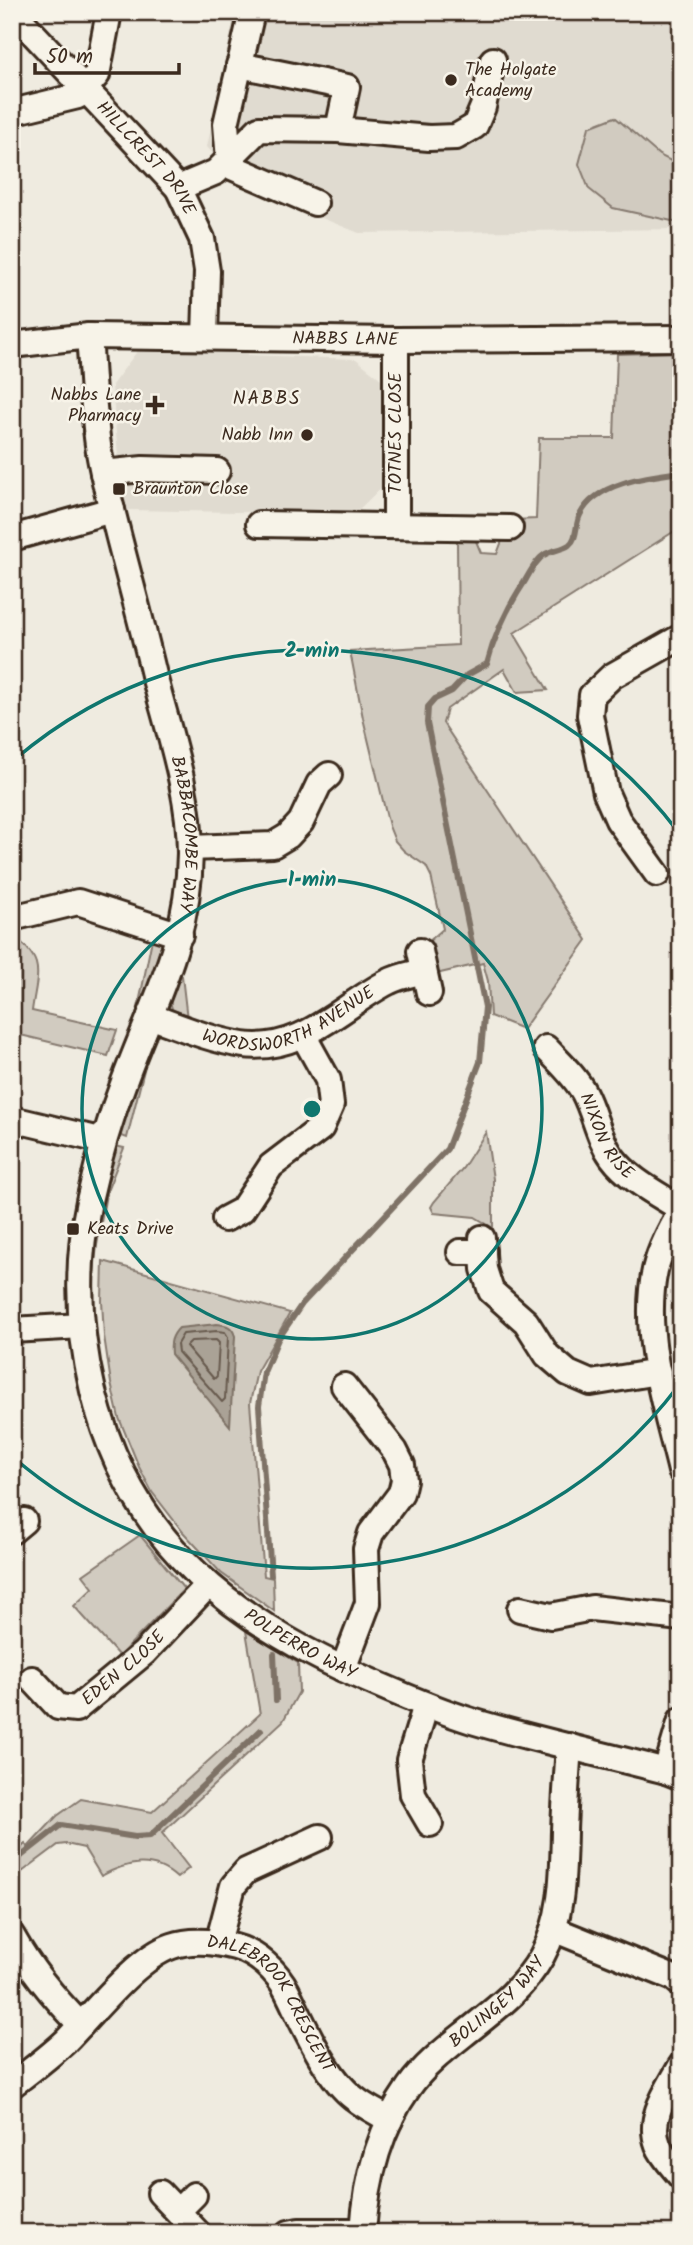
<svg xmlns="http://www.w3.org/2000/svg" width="693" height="2245" font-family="Kalam,sans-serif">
<rect width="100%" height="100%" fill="#efebe0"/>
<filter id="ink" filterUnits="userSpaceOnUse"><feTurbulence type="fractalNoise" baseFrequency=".0143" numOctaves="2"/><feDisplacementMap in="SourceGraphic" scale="14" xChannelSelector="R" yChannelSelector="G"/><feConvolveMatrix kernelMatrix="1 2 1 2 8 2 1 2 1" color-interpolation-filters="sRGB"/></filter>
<g filter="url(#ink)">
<path fill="#e0dbd0" d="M 235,12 L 681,12 L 681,229 L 359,233 L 242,186 L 207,147 Z
M 138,350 L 247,350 L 248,355 L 356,359 L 381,379 L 381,488 L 354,514 L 127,510 L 120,480 L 112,385 Z"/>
<path fill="#d1cbc0" stroke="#867a6f" stroke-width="2" d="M 615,117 L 659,155 L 681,166 L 681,223 L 613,208 L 589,189 L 579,164 L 589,127 Z
M 681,352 L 681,527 L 514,633 L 548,690 L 517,692 L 504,669 L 447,709 L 443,723 L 587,940 L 523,1029 L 490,1016 L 488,981 L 483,963 L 436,974 L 428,942 L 443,929 L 431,876 L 426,866 L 404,851 L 395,841 L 389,826 L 363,718 L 350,651 L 458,645 L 457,541 L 476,541 L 481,553 L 497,554 L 502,541 L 513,540 L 514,520 L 536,519 L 539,438 L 614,438 L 617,354 Z
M 153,934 L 161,940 L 163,950 L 134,1028 Z
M 12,935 C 47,961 37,973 32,1011 L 117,1030 L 108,1056 L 12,1033 Z
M 178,974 L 182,976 L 187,1019 L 172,1009 L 170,1001 Z
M 146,1054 L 148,1054 L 127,1138 L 119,1135 Z
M 486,1132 L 493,1179 L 493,1228 L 475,1217 L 434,1213 L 431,1207 L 434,1202 L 463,1168 Z
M 115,1146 L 124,1148 L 106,1194 L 97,1245 L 91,1300 C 94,1248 100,1196 115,1146 Z
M 103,1261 L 290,1313 L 257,1371 L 250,1403 L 264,1576 L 273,1578 L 274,1611 L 221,1573 L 183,1532 L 152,1492 L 139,1467 L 119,1418 L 111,1383 L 104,1336 L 102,1301 Z
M 140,1535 L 184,1589 L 119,1656 L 74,1606 L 93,1588 L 83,1575 Z
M 246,1631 L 298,1663 L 299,1692 L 283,1721 L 162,1833 L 189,1868 L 177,1878 C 153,1856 127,1862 101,1876 L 84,1848 L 66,1844 L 58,1845 L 22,1872 L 12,1860 L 12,1856 L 25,1844 L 28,1847 L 57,1816 L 81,1799 L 152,1812 L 260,1714 Z"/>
<path fill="#aaa296" stroke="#7e7266" stroke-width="2" d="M 217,1324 C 227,1325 232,1326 235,1336 L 230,1426 L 171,1354 C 170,1343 171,1336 179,1328 Z"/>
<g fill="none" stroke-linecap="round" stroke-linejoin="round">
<path stroke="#675a4e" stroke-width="2" d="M 217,1331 L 225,1332 L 228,1337 L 225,1399 L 222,1402 L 178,1352 L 177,1344 L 183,1334 Z
M 216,1340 L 219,1343 L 217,1376 L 214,1379 L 186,1346 L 191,1341 Z"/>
<path stroke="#7e7266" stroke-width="6" d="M 271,1575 L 259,1406 L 264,1372 L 278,1339 L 302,1304 L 447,1149 L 480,1062 L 485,1007 L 427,723 L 428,707 L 435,699 L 452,691 L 467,675 L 487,664 C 495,633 507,608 525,581 C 530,572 536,560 544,555 C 551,550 562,550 569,545 C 578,538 575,524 580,515 C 596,482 649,476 681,472
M 274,1654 L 276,1700
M 15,1861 L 61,1825 L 135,1837 L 150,1836 L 261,1730"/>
<defs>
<g id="minor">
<path id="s1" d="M 13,12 L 178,188 L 202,239 L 207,271 L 205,337"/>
<path d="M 239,65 L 347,87 L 338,130"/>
<path d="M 12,112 L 78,96 L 97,75 L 109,12"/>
<path d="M 229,160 L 226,124 L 252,12"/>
<path d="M 225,164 L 315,203"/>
<path d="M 178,188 L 216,172 L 259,129 L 338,130 L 429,138 L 456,137 L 475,126 L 483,107 L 493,60"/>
<path id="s2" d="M 89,336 C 92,373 93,409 98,445 C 102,475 111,505 118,534 C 130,581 143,628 154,675 C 169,733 190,793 190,853 C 189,940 154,1001 125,1079 C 110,1118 98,1160 89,1201 C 76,1263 78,1329 93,1391 C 131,1547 238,1625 379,1685 C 409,1698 440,1711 472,1721 C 536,1740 602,1754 666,1771 L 681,1777"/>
<path id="s3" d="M 12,345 L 89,336 L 396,340 L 681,338"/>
<path d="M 103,473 L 143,469 L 217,471"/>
<path d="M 259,524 L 510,528"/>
<path d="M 396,526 L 396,340"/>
<path d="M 12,538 L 112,510"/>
<path d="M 190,848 L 273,845 L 288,836 L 301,822 L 319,784 L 329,775"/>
<path d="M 657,874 L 618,820 L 606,793 L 590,715 L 592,695 L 612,676 L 681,637"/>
<path d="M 12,918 L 78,902 L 180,935"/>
<path d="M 420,951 L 429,993"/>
<path id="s4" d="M 150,1016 C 180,1027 211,1040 243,1045 C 302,1053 341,1006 388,982 C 399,976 413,974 424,971"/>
<path id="s5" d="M 546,1048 C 559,1062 575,1076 584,1093 C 595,1114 598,1138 612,1157 C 629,1180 658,1194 681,1209"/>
<path d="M 12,1119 L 104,1141"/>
<path d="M 681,1211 C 671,1229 660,1249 655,1270 C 641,1335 666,1408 681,1471"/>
<path d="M 225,1219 L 242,1210 L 271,1166 L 321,1128 L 331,1105 L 328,1080 L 303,1035"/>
<path d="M 482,1238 L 484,1269 L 491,1291 L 526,1322 L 547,1355 L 568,1373 L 591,1383 L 658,1372"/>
<path d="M 460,1252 L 483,1252"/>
<path d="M 12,1330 L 82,1326"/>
<path d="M 12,1531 L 24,1521"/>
<path d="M 520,1609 L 551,1616 L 592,1608 L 681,1618"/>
<path d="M 343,1669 L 368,1603 L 366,1549 L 371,1533 L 401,1493 L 404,1480 L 402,1465 L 395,1451 L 344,1386"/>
<path id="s6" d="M 32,1679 L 58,1707 L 76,1709 L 144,1653 L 208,1585"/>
<path d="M 426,1705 L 409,1760 L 413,1795 L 430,1824"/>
<path d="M 666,1771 L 681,1720"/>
<path d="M 553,1929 L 674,1978 L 681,1984"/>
<path d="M 12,1936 C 31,1970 54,1998 81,2025"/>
<path d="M 218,1943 L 233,1886 L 246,1871 L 320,1837"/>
<path d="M 681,2066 C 668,2090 647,2117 658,2145 C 662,2156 674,2168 681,2177"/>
<path id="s7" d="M 12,2085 C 30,2071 49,2057 66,2041 C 93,2014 136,1958 172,1946 C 192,1939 216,1942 235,1947 C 257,1953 277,1971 287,1991 C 303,2023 325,2076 354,2098 C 365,2107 378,2113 390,2120"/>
<path d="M 160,2193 L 198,2233"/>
<path d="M 178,2211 L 194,2195"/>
<path d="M 289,2233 L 299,2231 L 362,2231"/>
<path id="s8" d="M 363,2233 C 366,2182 379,2129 409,2087 C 423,2067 444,2050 463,2035 C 493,2011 523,1990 542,1956 C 563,1918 563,1874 564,1831 C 565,1803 567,1774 569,1746"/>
</g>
</defs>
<use href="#minor" stroke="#3b2a1e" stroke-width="30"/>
<use href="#minor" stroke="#f7f3e8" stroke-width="24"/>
</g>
</g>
<g fill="none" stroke="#0f766e" stroke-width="3.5">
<circle cx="312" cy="1109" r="230"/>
<path d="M679 1385A459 459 0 0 1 14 1458M14 760A459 459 0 0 1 679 833"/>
</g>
<g fill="#3b2a1e" stroke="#f7f3e8" stroke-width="2.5">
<circle cx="451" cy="80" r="7"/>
<path d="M151.5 394.5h7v7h7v7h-7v7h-7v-7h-7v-7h7z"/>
<circle cx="307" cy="435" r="7"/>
<rect x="112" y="482" width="14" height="14" rx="3.5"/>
<rect x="66" y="1222" width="14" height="14" rx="3.5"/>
</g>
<g text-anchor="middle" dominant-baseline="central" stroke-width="5" stroke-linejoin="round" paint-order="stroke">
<g font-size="18" fill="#3b2a1e" stroke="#f7f3e8" text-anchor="start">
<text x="465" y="70">The Holgate<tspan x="465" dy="21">Academy</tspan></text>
<text x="141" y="395" text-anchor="end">Nabbs Lane<tspan x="141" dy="21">Pharmacy</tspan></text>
<text x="293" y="435" text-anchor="end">Nabb Inn</text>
<text x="133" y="489">Braunton Close</text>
<text x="87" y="1229">Keats Drive</text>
</g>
<g font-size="18" fill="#3b2a1e" stroke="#f7f3e8">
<text stroke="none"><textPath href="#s1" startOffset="198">HILLCREST DRIVE</textPath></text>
<text stroke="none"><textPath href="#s3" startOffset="334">NABBS LANE</textPath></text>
<text transform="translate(396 433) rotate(-90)">TOTNES CLOSE</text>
<text stroke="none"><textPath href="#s2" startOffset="509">BABBACOMBE WAY</textPath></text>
<text stroke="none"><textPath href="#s4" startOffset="149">WORDSWORTH AVENUE</textPath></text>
<text stroke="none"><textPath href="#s5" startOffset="108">NIXON RISE</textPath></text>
<text stroke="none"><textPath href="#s2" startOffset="1423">POLPERRO WAY</textPath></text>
<text stroke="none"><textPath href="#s6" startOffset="119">EDEN CLOSE</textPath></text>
<text stroke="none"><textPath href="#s8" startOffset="278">BOLINGEY WAY</textPath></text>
<text stroke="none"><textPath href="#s7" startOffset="343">DALEBROOK CRESCENT</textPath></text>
</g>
<g font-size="19" letter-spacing="2" fill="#3b2a1e" stroke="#f7f3e8">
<text x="267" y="399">NABBS</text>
</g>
</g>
<circle cx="312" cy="1109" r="10" fill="#0f766e" stroke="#f7f3e8" stroke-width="3.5"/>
<g font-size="21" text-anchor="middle" font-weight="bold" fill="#0f766e" stroke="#f7f3e8" stroke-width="5" stroke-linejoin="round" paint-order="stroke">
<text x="312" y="657">2 min</text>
<text x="312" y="886">1 min</text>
</g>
<rect width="693" height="2245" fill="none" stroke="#f7f3e8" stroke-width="42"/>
<rect x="21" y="21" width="651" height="2203" fill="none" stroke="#3b2a1e" stroke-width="2.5" filter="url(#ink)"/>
<path d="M35 63v10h144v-10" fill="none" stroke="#3b2a1e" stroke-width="3.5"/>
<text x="46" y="63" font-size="21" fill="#3b2a1e" stroke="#f7f3e8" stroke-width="5" paint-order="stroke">50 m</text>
</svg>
